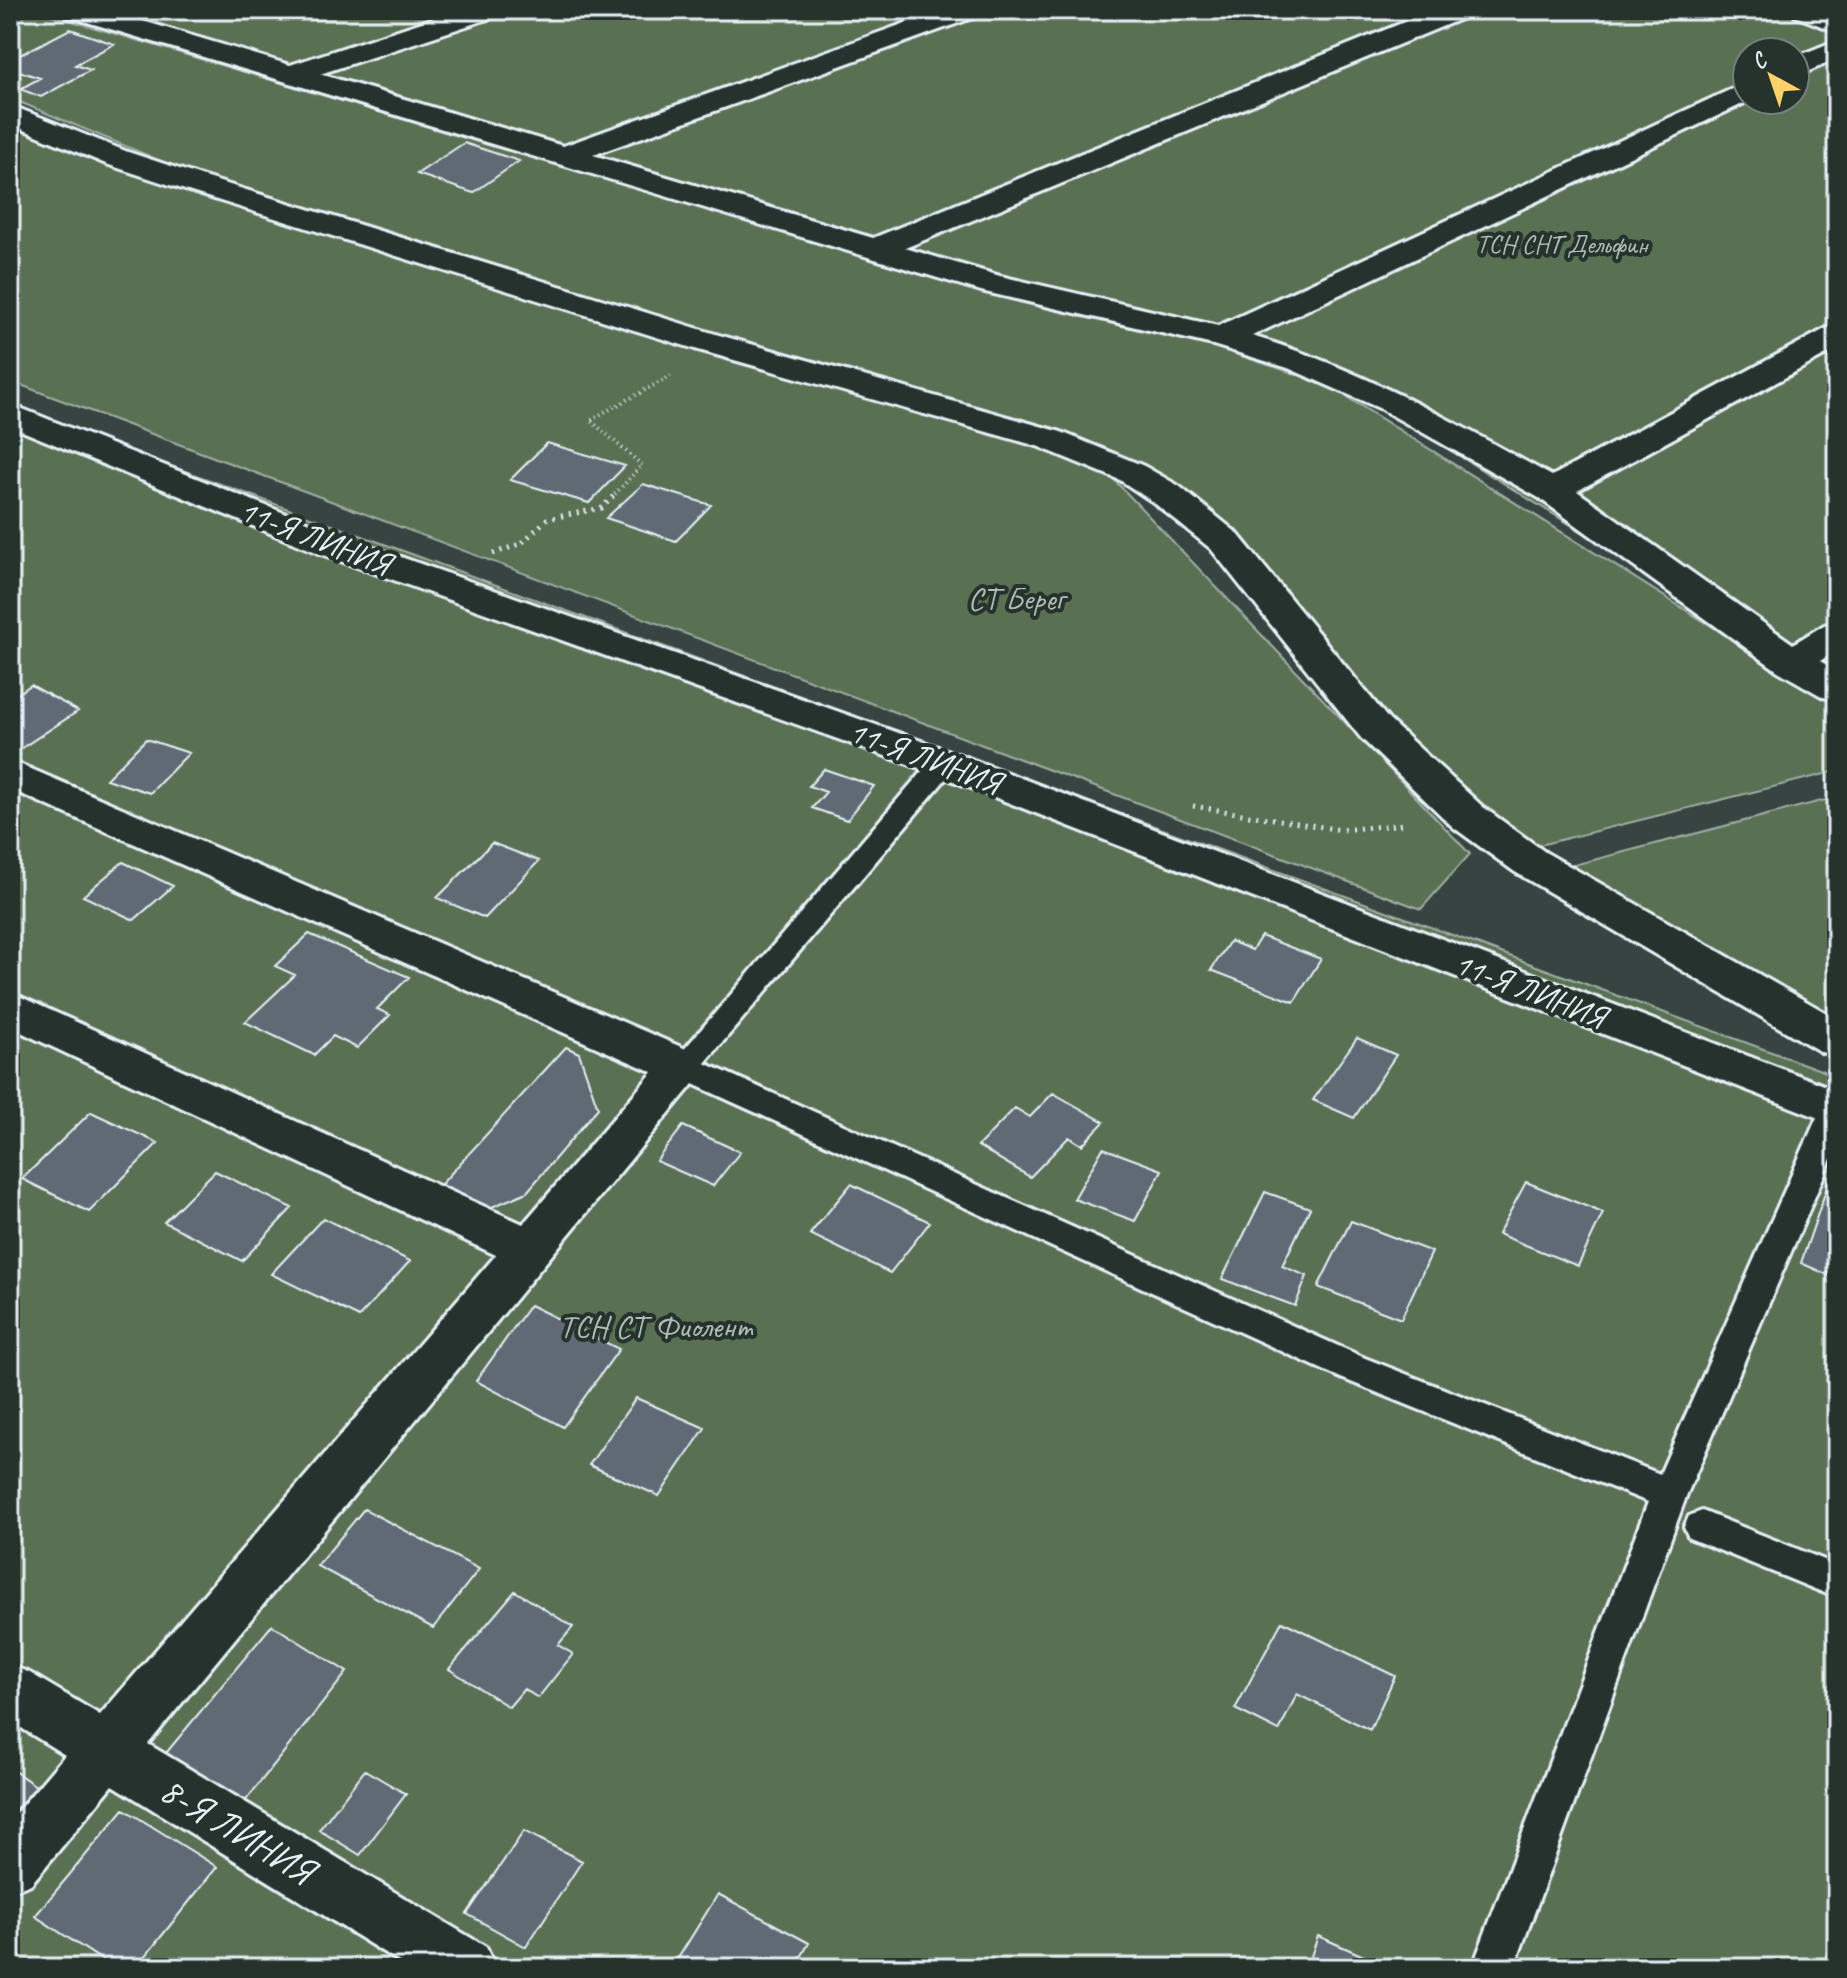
<svg xmlns="http://www.w3.org/2000/svg" width="1847" height="1978" font-family="Caveat,sans-serif">
<rect width="100%" height="100%" fill="#374442"/>
<filter id="ink" filterUnits="userSpaceOnUse"><feTurbulence type="fractalNoise" baseFrequency=".0125" numOctaves="2"/><feDisplacementMap in="SourceGraphic" scale="16" xChannelSelector="R" yChannelSelector="G"/><feConvolveMatrix kernelMatrix="1 2 1 2 8 2 1 2 1" color-interpolation-filters="sRGB"/></filter>
<g filter="url(#ink)">
<path fill="#5a6f53" stroke="#a1b0a6" stroke-width="2" fill-rule="evenodd" d="M 10,10 L 35,10 L 994,294 L 1214,347 L 1326,384 L 1837,705 L 1837,771 L 1528,848 L 1472,814 L 1134,461 L 173,166 L 10,98 Z
M 111,10 L 1837,10 L 1837,684 L 1792,662 L 1335,379 ZM 1747,52 L 1795,52 L 1795,100 L 1747,100 Z
M 10,122 L 173,185 L 1102,467 L 1470,854 L 1421,909 L 10,381 Z
M 10,407 L 1837,1076 L 1837,1968 L 10,1968 Z
M 1837,797 L 1837,1024 L 1562,868 Z"/>
<path fill="#5f6a74" stroke="#e8f1f8" stroke-width="2" d="M 70,29 L 114,44 L 75,65 L 91,70 L 41,97 L 20,89 L 40,78 L 10,68 L 10,60 Z
M 464,143 L 519,161 L 473,193 L 417,174 Z
M 547,443 L 625,466 L 589,503 L 510,480 Z
M 643,484 L 711,505 L 676,541 L 606,518 Z
M 31,685 L 78,711 L 17,751 L 10,748 L 10,699 Z
M 146,739 L 189,753 L 150,793 L 106,779 Z
M 824,769 L 874,786 L 847,820 L 812,808 L 826,792 L 809,786 Z
M 492,843 L 539,861 L 485,918 L 437,898 Z
M 123,862 L 173,886 L 134,920 L 83,896 Z
M 309,934 L 409,977 L 377,1009 L 390,1015 L 357,1048 L 333,1036 L 314,1055 L 245,1022 L 295,975 L 275,966 Z
M 1261,936 L 1321,959 L 1294,1002 L 1211,970 L 1230,941 L 1252,950 Z
M 1357,1038 L 1396,1055 L 1354,1118 L 1313,1100 Z
M 566,1047 L 579,1053 L 598,1108 L 527,1192 L 478,1213 L 434,1192 Z
M 1053,1093 L 1104,1122 L 1082,1145 L 1069,1137 L 1030,1177 L 978,1146 L 1015,1108 L 1030,1117 Z
M 91,1112 L 158,1143 L 89,1212 L 22,1179 Z
M 683,1126 L 740,1152 L 713,1186 L 656,1161 Z
M 1103,1148 L 1162,1170 L 1135,1221 L 1074,1199 Z
M 1837,1158 L 1837,1279 L 1801,1263 Z
M 215,1171 L 292,1208 L 242,1261 L 164,1222 Z
M 1526,1182 L 1603,1213 L 1578,1266 L 1498,1234 Z
M 851,1184 L 930,1222 L 890,1273 L 810,1234 Z
M 1265,1192 L 1310,1208 L 1282,1266 L 1307,1276 L 1295,1306 L 1222,1279 Z
M 323,1218 L 410,1261 L 359,1317 L 271,1274 Z
M 1351,1221 L 1432,1252 L 1401,1319 L 1318,1287 Z
M 530,1305 L 619,1349 L 563,1427 L 476,1381 Z
M 636,1398 L 705,1428 L 659,1496 L 589,1465 Z
M 364,1509 L 479,1569 L 433,1628 L 317,1566 Z
M 515,1591 L 573,1627 L 558,1645 L 573,1654 L 538,1698 L 524,1689 L 509,1707 L 449,1669 Z
M 1282,1621 L 1395,1676 L 1370,1730 L 1297,1694 L 1279,1731 L 1235,1709 Z
M 272,1625 L 347,1672 L 243,1804 L 166,1753 Z
M 10,1768 L 37,1787 L 10,1815 Z
M 365,1770 L 406,1794 L 360,1855 L 319,1830 Z
M 124,1809 L 217,1867 L 136,1968 L 114,1968 L 35,1916 Z
M 524,1831 L 582,1861 L 526,1947 L 467,1914 Z
M 718,1894 L 809,1943 L 795,1968 L 672,1968 Z
M 1318,1936 L 1391,1968 L 1307,1968 Z"/>
<g fill="none" stroke-linecap="round" stroke-linejoin="round">
<defs>
<path id="service" d="M 944,754 L 954,757 L 958,763 L 954,769 L 705,1063 L 1365,1358 L 1660,1474 L 1821,1108 L 1826,1100 L 1837,1096 L 1837,1145 L 1687,1494 L 1514,1968 L 1472,1968 L 1648,1502 L 1341,1378 L 673,1075 L 669,1067 L 934,757 Z
M 1702,1511 L 1837,1565 L 1837,1598 L 1689,1538 L 1684,1527 L 1689,1516 Z"/>
<path id="minor" d="M 63,10 L 106,10 L 290,65 L 459,10 L 501,10 L 497,16 L 320,74 L 563,146 L 942,10 L 982,10 L 978,16 L 593,155 L 873,238 L 1434,10 L 1472,10 L 1468,16 L 905,248 L 1000,276 L 1218,326 L 1747,82 L 1747,100 L 1751,100 L 1252,336 C 1359,368 1454,422 1552,476 L 1825,329 L 1837,326 L 1837,349 L 1577,491 L 1793,644 L 1824,625 L 1837,621 L 1837,650 L 1820,661 L 1837,671 L 1837,700 L 1823,697 L 1778,671 L 1539,498 L 1379,408 L 1288,368 L 1213,345 L 981,291 L 67,16 Z
M 1791,10 L 1828,10 L 1837,14 L 1837,32 L 1795,16 Z
M 1837,40 L 1837,59 L 1795,77 L 1795,57 Z
M 10,105 L 128,152 L 207,178 L 719,335 L 1061,432 L 1144,466 L 1179,486 L 1237,533 L 1389,720 L 1483,807 L 1545,852 L 1837,1019 L 1837,1056 L 1821,1052 L 1515,872 L 1453,827 L 1361,738 L 1211,549 L 1153,502 L 1120,480 L 1037,446 L 695,349 L 185,190 L 106,164 L 10,124 Z
M 10,404 L 347,538 L 958,754 L 1837,1090 L 1837,1125 L 930,772 L 321,554 L 10,426 Z
M 10,760 L 700,1055 L 707,1067 L 148,1744 L 486,1947 L 495,1968 L 409,1968 L 113,1785 L 31,1884 L 10,1892 L 10,1820 L 65,1755 L 10,1721 L 10,1665 L 30,1673 L 100,1715 L 496,1255 L 10,1027 L 10,992 L 523,1224 L 653,1072 L 10,789 Z"/>
</defs>
<use href="#service" stroke="#e8f1f8" stroke-width="6"/>
<use href="#minor" stroke="#e8f1f8" stroke-width="6"/>
<path stroke="#e8f1f8" stroke-width="4" stroke-dasharray="1 4" stroke-linecap="butt" d="M 615,494 L 642,465 L 590,420 L 671,376"/>
<path stroke="#e8f1f8" stroke-width="5" stroke-dasharray="2 6" stroke-linecap="butt" d="M 493,554 L 522,543 L 547,519 L 602,508 L 617,492
M 1193,806 L 1341,830 L 1405,824"/>
<use href="#service" fill="#26332d" fill-rule="evenodd"/>
<use href="#minor" fill="#26332d" fill-rule="evenodd"/>
</g>
</g>
<g text-anchor="middle" dominant-baseline="central" stroke-width="8" stroke-linejoin="round" paint-order="stroke">
<g font-size="26" fill="#afbdb6" stroke="#26332d">
<text x="1562" y="244">ТСН СНТ Дельфин</text>
</g>
<g font-size="32" fill="#e8f1f8" stroke="#26332d">
<text transform="translate(315 537) rotate(21)">11-Я ЛИНИЯ</text>
<text transform="translate(925 757) rotate(20)">11-Я ЛИНИЯ</text>
<text transform="translate(1530 990) rotate(21)">11-Я ЛИНИЯ</text>
</g>
<g font-size="32" fill="#afbdb6" stroke="#26332d">
<text x="1016" y="598">СТ Берег</text>
<text x="656" y="1326">ТСН СТ Фиолент</text>
</g>
<g font-size="38" fill="#e8f1f8" stroke="#26332d">
<text transform="translate(237 1830) rotate(31)">8-Я ЛИНИЯ</text>
</g>
</g>
<rect width="1847" height="1978" fill="none" stroke="#26332d" stroke-width="40"/>
<rect x="20" y="20" width="1807" height="1938" fill="none" stroke="#e8f1f8" stroke-width="3" filter="url(#ink)"/>
<g transform="translate(1771 76) rotate(320)"><circle r="38" fill="#26332d" stroke="#747f7e" stroke-width="2"/>
<path d="M0-6L14 30L0 20L-14 30Z" fill="#ffd166"/>
<text y="-12" font-size="22" font-weight="bold" text-anchor="middle" fill="#e8f1f8">С</text>
</g>
</svg>
